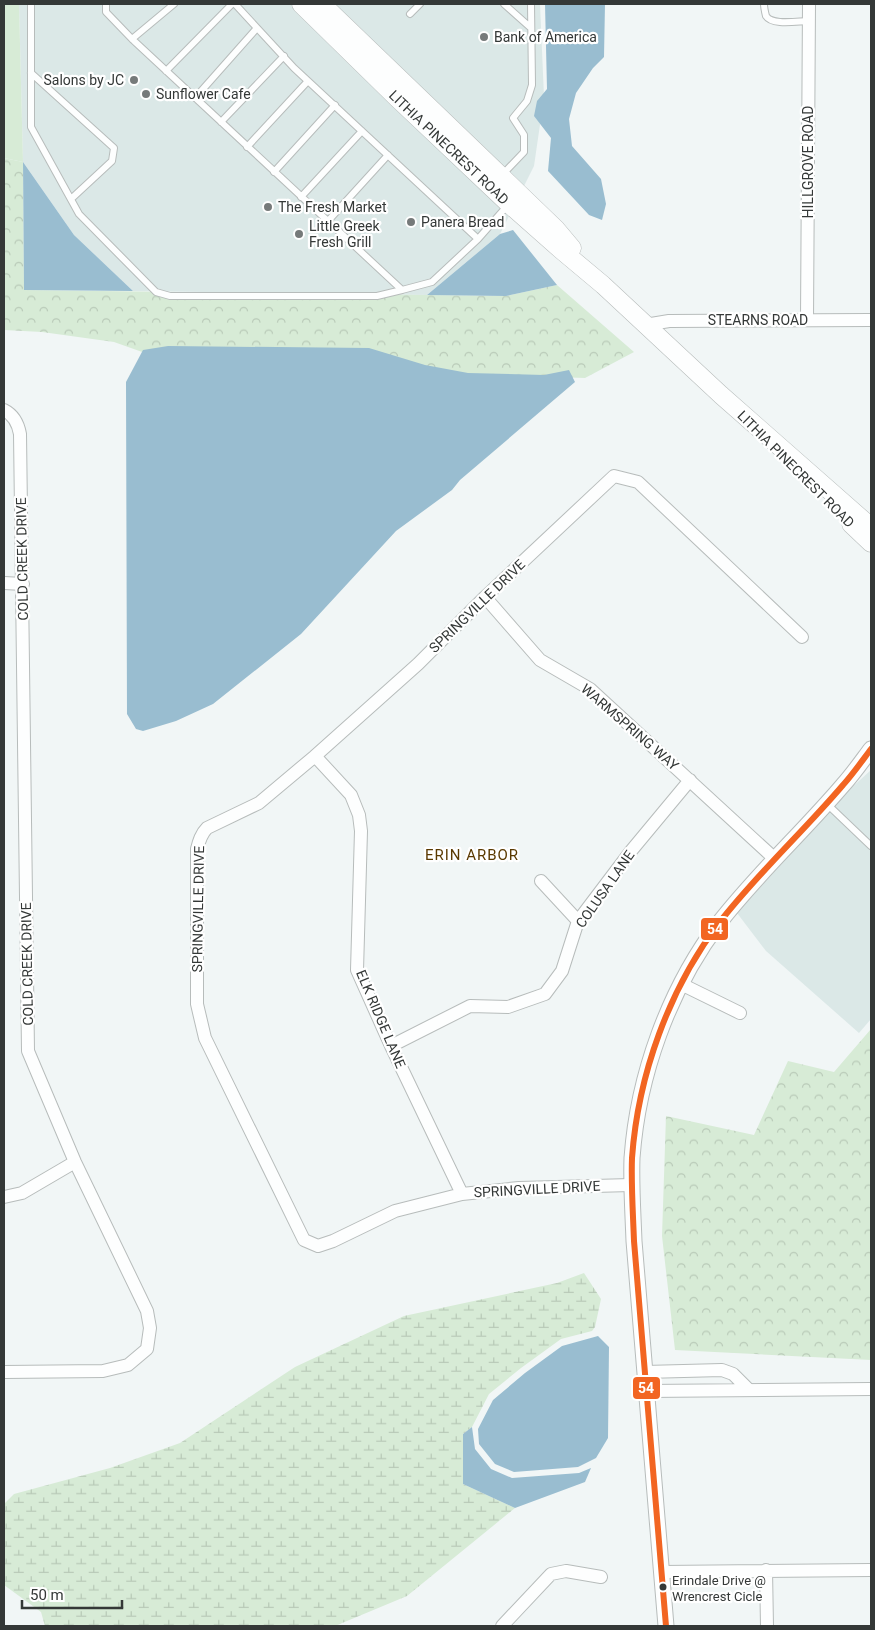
<svg xmlns="http://www.w3.org/2000/svg" width="875" height="1630" font-family="Roboto,sans-serif">
<defs>
<pattern id="forest-crowns" width="20" height="18" patternUnits="userSpaceOnUse" patternTransform="scale(1.25)"><rect width="20" height="18" fill="#d7ebd6"/><path d="M2 6a3 3 0 1 1 6 0M12 15a3 3 0 1 1 6 0" fill="none" stroke="#b9cab8"/></pattern>
<pattern id="wetland-marsh" width="20" height="14" patternUnits="userSpaceOnUse" patternTransform="scale(1.25)"><rect width="20" height="14" fill="#d7ebd6"/><path d="M1 5h8M5 5V1M11 12h8M15 12V8" fill="none" stroke="#b9cab8"/></pattern>
</defs>
<rect width="100%" height="100%" fill="#f1f6f6"/>
<path fill="#dbe8e7" d="M 19,4 L 540,4 L 544,97 L 534,166 L 500,234 L 427,295 L 133,291 L 74,235 L 23,162 Z
M 871,770 L 871,1019 L 859,1033 L 766,951 L 737,913 L 849,790 Z"/>
<path fill="#d7ebd6" d="M 4,4 L 19,4 L 23,162 L 4,158 Z"/>
<path fill="url(#forest-crowns)" d="M 4,158 L 23,162 L 24,290 L 506,296 L 557,285 L 634,352 L 585,378 L 465,374 L 145,353 L 114,342 L 42,332 L 4,330 Z
M 871,1029 L 871,1360 L 675,1350 L 662,1236 L 666,1116 L 754,1135 L 788,1061 L 834,1072 Z"/>
<path fill="url(#wetland-marsh)" d="M 584,1273 L 601,1299 L 595,1327 L 592,1331 L 561,1339 L 521,1368 L 489,1394 L 472,1427 L 463,1434 L 463,1484 L 515,1508 L 407,1596 L 335,1626 L 45,1626 L 41,1612 L 4,1585 L 4,1504 L 14,1494 L 110,1468 L 180,1443 L 295,1367 L 404,1316 L 557,1283 Z"/>
<path fill="#99bdd0" d="M 545,4 L 605,4 L 604,57 L 593,68 L 576,93 L 569,119 L 572,146 L 601,179 L 606,204 L 602,220 L 589,215 L 548,171 L 551,138 L 534,116 L 537,101 L 547,89 Z
M 23,162 L 74,235 L 133,291 L 24,290 Z
M 513,230 L 557,285 L 506,296 L 427,295 L 500,234 Z
M 168,346 L 369,348 L 425,365 L 468,373 L 544,375 L 569,370 L 575,382 L 460,480 L 452,490 L 396,531 L 301,634 L 213,704 L 176,721 L 143,731 L 136,729 L 127,714 L 126,382 L 143,350 Z
M 598,1336 L 609,1347 L 608,1438 L 596,1458 L 578,1467 L 514,1472 L 495,1464 L 479,1444 L 478,1429 L 493,1400 L 525,1373 L 562,1346 Z
M 472,1427 L 475,1449 L 491,1469 L 512,1478 L 579,1473 L 591,1468 L 585,1482 L 515,1508 L 463,1484 L 463,1434 Z"/>
<g fill="none" stroke-linecap="round" stroke-linejoin="round">
<defs>
<path id="service" d="M 31,4 L 31,127 L 79,214 L 156,292 L 170,296 L 377,296 L 402,290
M 106,4 L 106,12 L 132,39 L 402,290 L 432,282 L 478,239 L 508,205
M 235,4 L 294,68 L 478,239
M 504,4 L 531,28
M 764,4 C 764,7 765,12 766,16 C 772,26 798,21 809,21
M 410,14 L 420,4
M 132,39 L 174,4
M 166,71 L 232,4
M 31,73 L 114,148 L 112,161 L 71,199
M 195,98 L 257,28
M 221,122 L 284,56
M 247,147 L 308,81
M 274,172 L 335,105
M 502,175 L 524,152 L 524,135 L 513,118 L 527,101 L 532,85 L 531,4
M 301,197 L 362,131
M 328,221 L 388,155
M 827,804 L 871,846"/>
<path id="minor" d="M 807,320 L 809,4
M 645,325 L 669,321 L 871,320
M 4,410 C 14,415 18,423 20,434 L 28,1051 L 75,1162 L 147,1311 L 150,1328 L 147,1349 L 128,1365 L 103,1371 L 4,1372
M 4,583 L 23,584
M 485,597 L 540,660 L 590,689 L 775,859
M 315,756 L 351,795 L 359,815 L 361,831 L 357,970 L 391,1046 L 462,1194
M 541,881 L 578,921
M 681,984 L 740,1013
M 391,1046 L 470,1006 L 508,1007 L 545,994 L 562,971 L 578,921 L 631,851 L 690,780
M 631,1185 L 519,1188 L 462,1194 L 395,1211 L 333,1241 L 318,1246 L 304,1240 L 205,1038 L 197,1004 L 197,849 C 199,841 201,834 207,828 L 259,803 L 315,756 L 418,664 L 485,597 L 614,476 L 638,482 L 802,637
M 4,1197 L 22,1193 L 75,1162
M 645,1372 L 722,1370 L 733,1374 L 748,1389
M 646,1391 L 871,1389
M 766,1570 L 767,1626
M 662,1572 L 871,1570
M 502,1626 L 551,1574 L 566,1571 L 601,1577"/>
<path id="tertiary" d="M 666,1626 L 634,1241 C 633,1213 631,1185 632,1158 C 638,1075 669,989 719,923 C 757,874 803,832 843,785 C 853,774 862,761 871,749"/>
<g id="secondary">
<path id="s1" d="M 301,4 L 397,98 L 509,204 L 560,249 L 603,285 L 721,395 L 871,527"/>
<path d="M 322,4 L 556,229 L 572,248"/>
<path d="M 851,524 L 871,543"/>
</g>
</defs>
<use href="#service" stroke="#b7bcbb" stroke-width="8"/>
<use href="#minor" stroke="#b7bcbb" stroke-width="14"/>
<use href="#tertiary" stroke="#b7bcbb" stroke-width="17"/>
<use href="#secondary" stroke="#b7bcbb" stroke-width="19"/>
<use href="#service" stroke="#fdfefe" stroke-width="6"/>
<use href="#minor" stroke="#fdfefe" stroke-width="12"/>
<use href="#tertiary" stroke="#fdfefe" stroke-width="15"/>
<use href="#secondary" stroke="#fdfefe" stroke-width="18"/>
<defs>
<path id="bus-1" d="M 666,1626 L 634,1241 C 633,1213 631,1185 632,1158 C 638,1075 669,989 719,923 C 757,874 803,832 843,785 C 853,774 862,761 871,749"/>
</defs>
<use href="#bus-1" stroke="#fff" stroke-width="10"/>
<use href="#bus-1" stroke="#f26522" stroke-width="6"/>
</g>
<g fill="#767a7a" stroke="#fff" stroke-width="2">
<circle cx="484" cy="37" r="5"/>
<circle cx="134" cy="80" r="5"/>
<circle cx="146" cy="94" r="5"/>
<circle cx="268" cy="207" r="5"/>
<circle cx="411" cy="222" r="5"/>
<circle cx="299" cy="234" r="5"/>
</g>
<circle fill="#343837" stroke="#fff" stroke-width="2" cx="663" cy="1587" r="4.5"/>
<g text-anchor="middle" dominant-baseline="central" stroke-width="4.5" stroke-linejoin="round" paint-order="stroke">
<g font-size="13" fill="#343837" stroke="#fff" text-anchor="start">
<text x="672" y="1580">Erindale Drive @<tspan x="672" dy="16">Wrencrest Cicle</tspan></text>
</g>
<g font-size="14" fill="#343837" stroke="#fff" text-anchor="start">
<text x="494" y="37">Bank of America</text>
<text x="124" y="80" text-anchor="end">Salons by JC</text>
<text x="156" y="94">Sunflower Cafe</text>
<text x="278" y="207">The Fresh Market</text>
<text x="421" y="222">Panera Bread</text>
<text x="309" y="226">Little Greek<tspan x="309" dy="16">Fresh Grill</tspan></text>
</g>
<g font-size="14" fill="#343837" stroke="#fff">
<text stroke="none"><textPath href="#s1" startOffset="206">LITHIA PINECREST ROAD</textPath></text>
<text transform="translate(808 162) rotate(-90)">HILLGROVE ROAD</text>
<text x="758" y="320">STEARNS ROAD</text>
<text transform="translate(796 469) rotate(45)">LITHIA PINECREST ROAD</text>
<text transform="translate(22 559) rotate(-91)">COLD CREEK DRIVE</text>
<text transform="translate(477 606) rotate(-44)">SPRINGVILLE DRIVE</text>
<text transform="translate(630 727) rotate(41)">WARMSPRING WAY</text>
<text transform="translate(605 889) rotate(-55)">COLUSA LANE</text>
<text transform="translate(198 909) rotate(-89)">SPRINGVILLE DRIVE</text>
<text transform="translate(27 964) rotate(-91)">COLD CREEK DRIVE</text>
<text transform="translate(381 1019) rotate(67)">ELK RIDGE LANE</text>
<text transform="translate(537 1189) rotate(-3)">SPRINGVILLE DRIVE</text>
</g>
<g font-size="15" letter-spacing="1" fill="#5a3900" stroke="#fff">
<text x="472" y="855">ERIN ARBOR</text>
</g>
</g>
<g stroke="#fff" stroke-width="2">
<rect x="700" y="917" width="29" height="24" rx="5" fill="#f26522"/>
<rect x="632" y="1376" width="29" height="24" rx="5" fill="#f26522"/>
</g>
<g font-size="14" text-anchor="middle" font-weight="bold" fill="#fff">
<text x="715" y="934">54</text>
<text x="646" y="1393">54</text>
</g>
<rect width="875" height="1630" fill="none" stroke="#343837" stroke-width="10"/>
<path d="M22 1600v8h100v-8" fill="none" stroke="#343837" stroke-width="2.5"/>
<text x="30" y="1600" font-size="15" fill="#343837" stroke="#ffffff" stroke-width="4" paint-order="stroke">50 m</text>
</svg>
